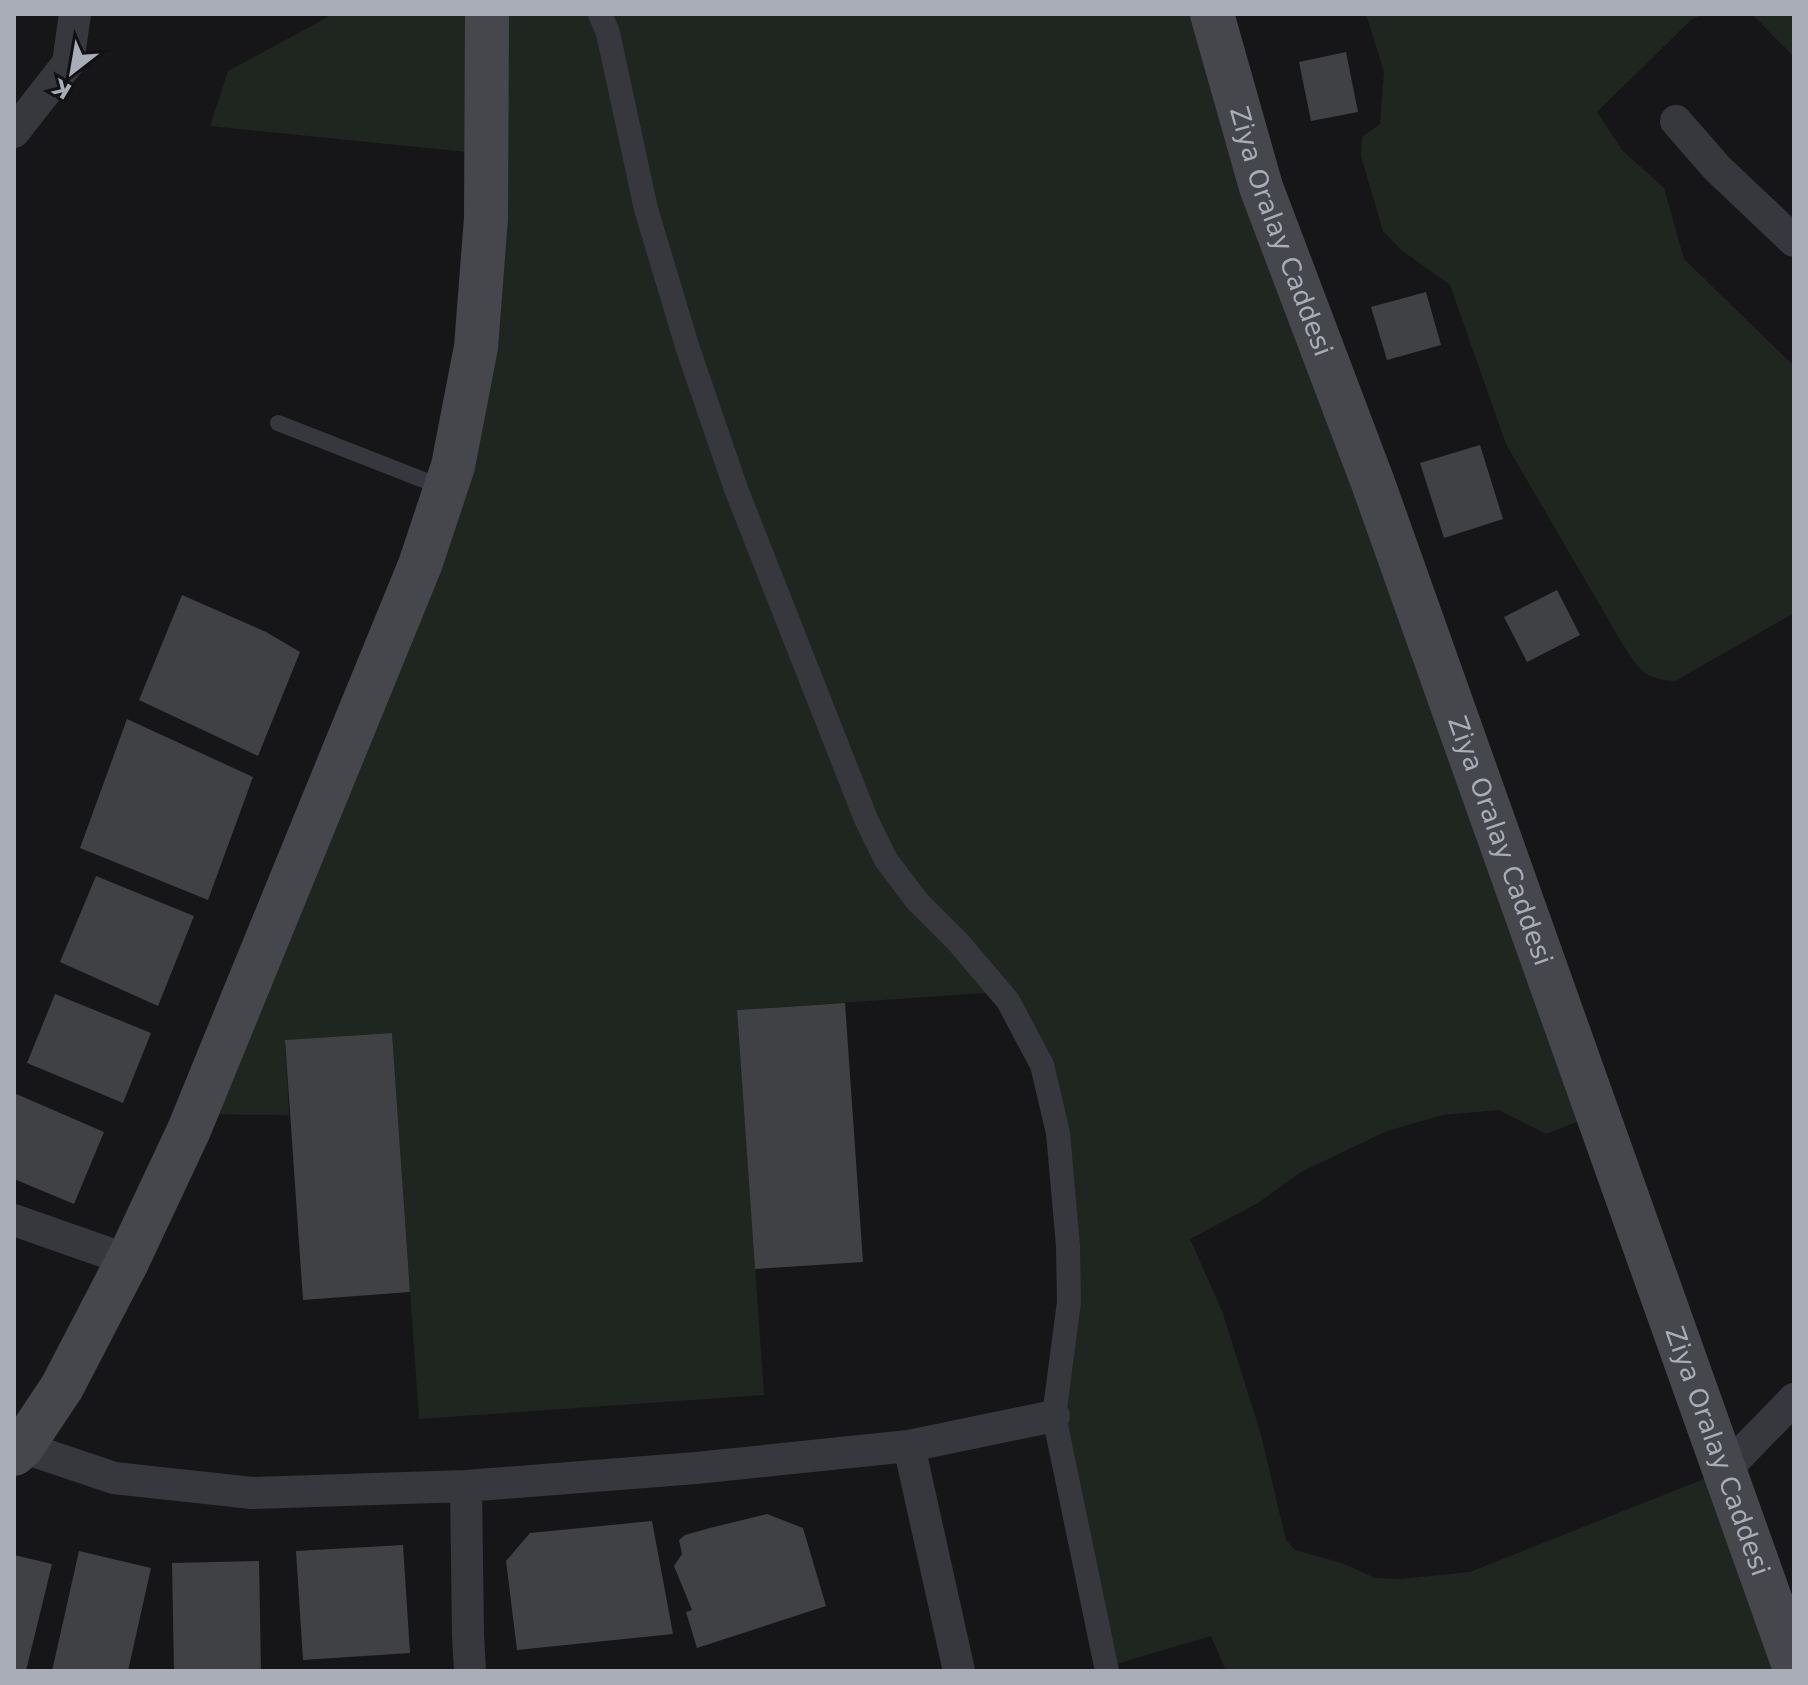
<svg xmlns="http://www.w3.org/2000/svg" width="1808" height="1685" font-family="'DejaVu Sans',sans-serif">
<rect width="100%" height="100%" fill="#161618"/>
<path fill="#1e261f" d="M 326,14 L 1212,14 L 1597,1114 L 1546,1134 L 1499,1110 L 1443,1115 L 1387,1131 L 1301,1172 L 1258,1203 L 1190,1239 L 1222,1311 L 1260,1431 L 1286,1540 L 1295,1550 L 1342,1563 L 1375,1578 L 1401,1579 L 1470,1572 L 1724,1471 L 1794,1671 L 1226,1671 L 1211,1636 L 1106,1667 L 1054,1416 L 1060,1367 L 1058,1133 L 1000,992 L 737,1010 L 764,1395 L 419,1419 L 392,1033 L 285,1040 L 289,1115 L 196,1114 L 420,565 L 486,154 L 210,126 L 228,71 L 328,17 Z
M 1366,14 L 1705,14 L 1692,19 L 1597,112 L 1622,150 L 1664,188 L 1684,259 L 1794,366 L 1794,613 L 1675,681 C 1643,679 1640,670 1623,645 L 1506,444 L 1450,285 L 1401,250 L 1383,231 L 1361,156 L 1362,137 L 1380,124 L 1384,72 Z
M 1752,14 L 1794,14 L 1794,57 Z"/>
<path fill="#404145" d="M 1346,52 L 1358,112 L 1311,121 L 1299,62 Z
M 1426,292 L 1441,345 L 1387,360 L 1371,307 Z
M 1480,445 L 1503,519 L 1444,538 L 1420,463 Z
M 1557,590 L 1580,635 L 1527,662 L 1504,617 Z
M 182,595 L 266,632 L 300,652 L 258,756 L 139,700 Z
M 127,719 L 253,777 L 208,900 L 80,848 Z
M 96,876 L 194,916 L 158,1006 L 60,962 Z
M 55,994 L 151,1033 L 123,1103 L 27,1063 Z
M 845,1003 L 863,1262 L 755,1269 L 737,1010 Z
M 392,1033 L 410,1292 L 303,1300 L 285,1040 Z
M 14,1093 L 104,1132 L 74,1204 L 14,1179 Z
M 767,1514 L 803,1528 L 826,1606 L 697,1648 L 686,1612 L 692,1610 L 674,1566 L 682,1554 L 679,1540 L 685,1535 L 710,1528 Z
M 652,1521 L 673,1634 L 517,1650 L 506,1561 L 530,1533 Z
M 403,1545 L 410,1653 L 303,1660 L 296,1551 Z
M 79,1551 L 151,1568 L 128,1671 L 52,1671 Z
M 14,1555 L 52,1564 L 26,1671 L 14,1671 Z
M 259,1561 L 261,1671 L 174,1671 L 172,1563 Z"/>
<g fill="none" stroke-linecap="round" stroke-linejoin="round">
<path stroke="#37383d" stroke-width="16" d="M 278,423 L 444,488"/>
<path stroke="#37383d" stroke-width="24" d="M 600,14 L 608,33 L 646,209 L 688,349 L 736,489 L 866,819 L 886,860 L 917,901 L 958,942 L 1008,1001 L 1042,1065 L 1058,1133 L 1068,1246 L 1069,1302 L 1054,1416 L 1107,1671"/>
<path stroke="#37383d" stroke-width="32" d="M 1676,121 L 1717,168 L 1794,241
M 14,132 L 68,63 L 75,14
M 14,1220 L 128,1260
M 909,1446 L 959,1671
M 22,1447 L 114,1478 L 252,1493 L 466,1486 L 696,1468 L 909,1446 L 1054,1416
M 1724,1471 L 1794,1399
M 466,1486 L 468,1635 L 470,1671"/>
<g stroke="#45474d" stroke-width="44">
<path id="s1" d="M 1212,14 L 1261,187 L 1373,483 L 1794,1666"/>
<path d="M 14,1454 L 22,1447 L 62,1387 L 128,1260 L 189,1130 L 420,565 L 453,466 L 476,347 L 486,218 L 487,14"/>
</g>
</g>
<g text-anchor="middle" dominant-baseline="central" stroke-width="6" stroke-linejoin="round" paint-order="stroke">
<g font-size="26" fill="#a8adb8" stroke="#111113">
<text stroke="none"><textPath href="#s1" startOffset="228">Ziya Oralay Caddesi</textPath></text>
<text stroke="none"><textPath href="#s1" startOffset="876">Ziya Oralay Caddesi</textPath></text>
<text stroke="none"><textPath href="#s1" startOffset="1524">Ziya Oralay Caddesi</textPath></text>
</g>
</g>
<rect width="1808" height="1685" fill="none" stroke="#a8adb8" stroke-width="32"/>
<g transform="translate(72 72) rotate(211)" stroke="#111113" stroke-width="6" paint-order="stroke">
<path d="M0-6L14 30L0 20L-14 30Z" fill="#a8adb8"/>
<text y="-12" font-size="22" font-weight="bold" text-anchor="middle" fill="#a8adb8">K</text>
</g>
</svg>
